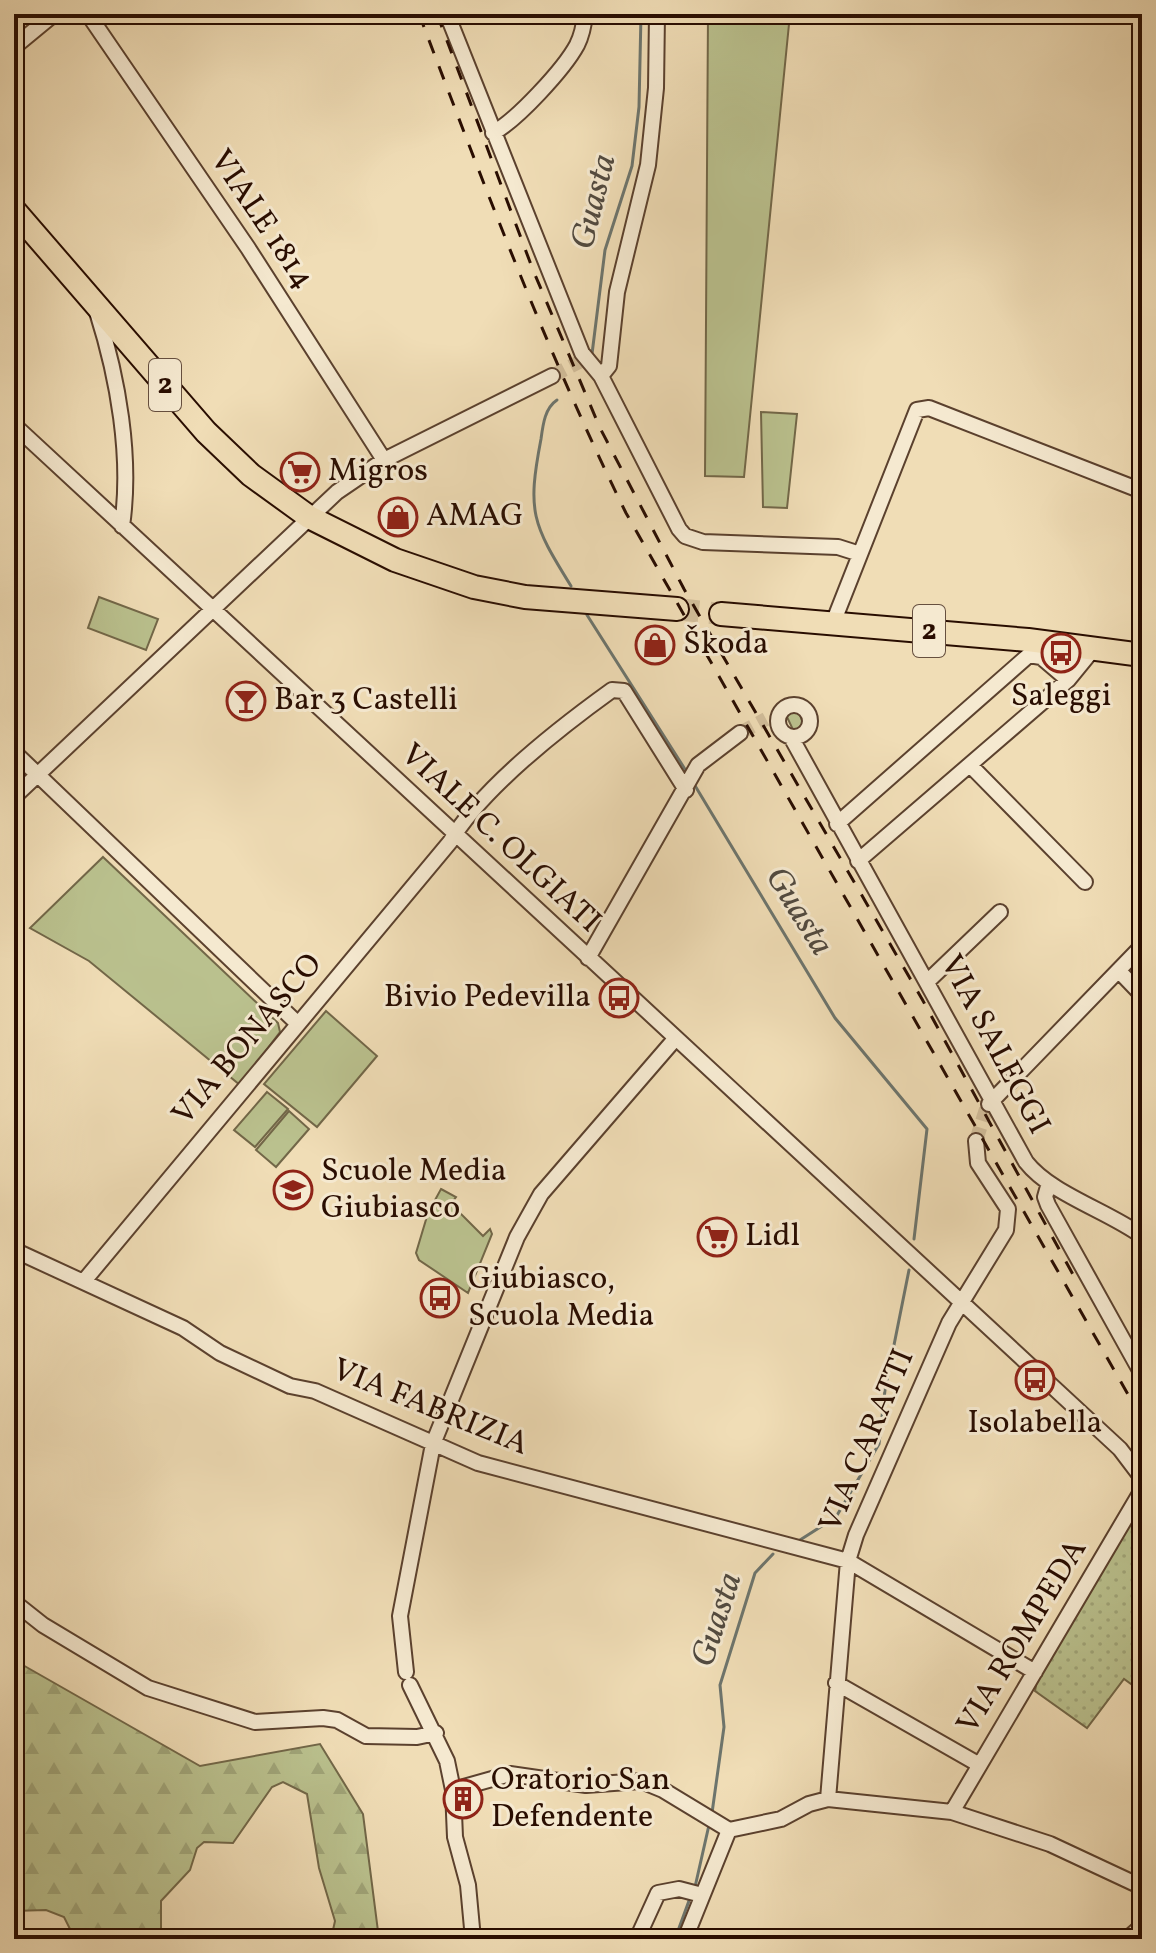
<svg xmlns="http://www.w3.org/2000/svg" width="1156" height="1953" font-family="Vollkorn,serif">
<defs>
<pattern id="forest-firs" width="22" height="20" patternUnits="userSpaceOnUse" patternTransform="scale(2)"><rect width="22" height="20" fill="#bac18e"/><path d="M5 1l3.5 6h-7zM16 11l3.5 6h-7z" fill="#a0a579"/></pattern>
<pattern id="park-dots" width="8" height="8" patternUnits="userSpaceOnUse" patternTransform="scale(2)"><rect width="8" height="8" fill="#bac18e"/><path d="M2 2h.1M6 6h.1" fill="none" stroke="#a0a579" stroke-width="1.8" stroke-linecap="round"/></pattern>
</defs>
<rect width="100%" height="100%" fill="#f0ddb6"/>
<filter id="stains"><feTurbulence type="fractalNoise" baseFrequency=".0025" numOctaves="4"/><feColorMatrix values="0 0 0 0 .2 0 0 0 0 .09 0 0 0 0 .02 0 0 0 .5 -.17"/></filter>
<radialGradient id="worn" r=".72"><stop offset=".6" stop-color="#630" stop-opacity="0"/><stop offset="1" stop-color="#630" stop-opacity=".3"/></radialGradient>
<path fill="#bac18e" stroke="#726748" stroke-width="2" d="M 708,14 L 790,14 L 744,477 L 705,476 Z
M 761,412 L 797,414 L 787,508 L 763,507 Z
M 99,597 L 158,619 L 146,650 L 88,628 Z
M 798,711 L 803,722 L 795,734 L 787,717 L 789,713 Z
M 103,857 L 278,1023 L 280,1032 L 240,1085 L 89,961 L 30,928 Z
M 326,1011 L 377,1056 L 317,1127 L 264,1084 Z
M 267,1092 L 288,1109 L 255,1147 L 234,1130 Z
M 289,1111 L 309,1129 L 276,1167 L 256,1150 Z
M 441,1189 L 456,1197 L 451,1204 L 483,1236 L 490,1229 L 492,1234 L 468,1293 L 419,1260 L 416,1253 L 428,1213 Z"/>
<path fill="url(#forest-firs)" stroke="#726748" stroke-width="2" d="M 14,1660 L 200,1766 L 320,1744 L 363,1814 L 379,1939 L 331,1939 L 335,1921 L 319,1868 L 307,1794 L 283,1782 L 272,1787 L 233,1843 L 204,1842 L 197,1848 L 190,1870 L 161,1901 L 161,1932 L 164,1939 L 75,1939 L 64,1917 L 46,1910 L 14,1911 Z"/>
<path fill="url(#park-dots)" stroke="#726748" stroke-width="2" d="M 1138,1514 L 1142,1516 L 1142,1692 L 1124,1679 L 1087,1728 L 1035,1691 L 1038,1675 L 1129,1518 Z"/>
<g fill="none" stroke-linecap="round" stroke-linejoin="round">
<path stroke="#6d756d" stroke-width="3" d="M 592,354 L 605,250 L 632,166 L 639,107 L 641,14
M 557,400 C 545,408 543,424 541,439 C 527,512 532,523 571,586
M 587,615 L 688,774
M 694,784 L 835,1018 L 927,1129 L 914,1239
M 800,1540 L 836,1517 L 879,1444 L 885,1390 L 909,1270
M 712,1813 L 724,1727 L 720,1685 L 755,1573 L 773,1554
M 695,1887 L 709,1825
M 675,1939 L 690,1898"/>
<path stroke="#d2be9b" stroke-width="14" stroke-dasharray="14 7" stroke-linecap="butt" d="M 552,376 L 581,361
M 740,733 L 766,719
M 976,1141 L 986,1109"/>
<path stroke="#d2be9b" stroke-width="22" stroke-dasharray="22 11" stroke-linecap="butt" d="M 677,609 L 721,614"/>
<defs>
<path id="minor" d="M 88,14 L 248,248 L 384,460
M 447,14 L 582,353 L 601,376 L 679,529 L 685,536 L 703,542 L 838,547 L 860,554
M 14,47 L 54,14
M 493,133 C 517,120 564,69 577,45 C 582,35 584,25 585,14
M 97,312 C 118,378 132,457 122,526
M 601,376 L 609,366 L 617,292 L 648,165 L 656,88 L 657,14
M 14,425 L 1120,1449 L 1142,1478
M 833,623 L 917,410 L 929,408 L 1142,491
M778 721a16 16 0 1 1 32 0a16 16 0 1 1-32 0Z
M 791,737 L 1026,1162 C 1051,1194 1108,1211 1142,1236
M 14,752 L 298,1024
M 970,765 L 1085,882
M 14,797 L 337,492 L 384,460 L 552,376
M 837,824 L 1029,655 L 1041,657 L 1068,680
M 858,861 L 1068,680 L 1095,647
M 588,958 L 698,765 L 740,733
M 1119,971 L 1142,995
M 928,981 L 1000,912
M 989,1104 L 1142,946
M 1049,1183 L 1045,1197 L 1048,1205 L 1142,1374
M 14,1250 L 183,1328 L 220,1353 L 290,1386 L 315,1391 L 478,1463 L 848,1561 L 1035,1672
M 84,1281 L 450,842 C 481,789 562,726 612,690 L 624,691 L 686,790
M 14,1602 L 43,1625 L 148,1688 L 255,1722 L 323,1718 L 337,1720 L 366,1736 L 417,1737 L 436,1733
M 406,1672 L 400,1616 L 433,1444 L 517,1237 L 541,1194 L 675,1039
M 836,1683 L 978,1764
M 410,1685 L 447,1761 L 453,1790 L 455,1837 L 468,1885 L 473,1939
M 453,1790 L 510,1774 L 586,1785 L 641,1781 L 663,1790 L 729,1830
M 828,1799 L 848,1561 L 856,1535 L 949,1323 L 1006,1230 L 1008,1209 L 978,1163 L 976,1141
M 952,1812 L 1142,1490
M 729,1830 L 781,1819 L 809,1804 L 828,1799 L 952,1812 L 1050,1844 L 1142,1887
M 637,1939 L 658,1893 L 679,1889 L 702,1895
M 685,1939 L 729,1830
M 1127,1939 L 1142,1926"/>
<path id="primary" d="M 14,210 L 206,432 L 251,475 L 309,517 L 395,560 L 474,587 L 525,597 L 677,609
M 721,614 L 1028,640 L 1142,655"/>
</defs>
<use href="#minor" stroke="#5b412e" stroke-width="18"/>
<use href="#primary" stroke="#290d01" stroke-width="26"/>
<use href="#minor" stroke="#f5e9d0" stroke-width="14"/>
<use href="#primary" stroke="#f0ddb6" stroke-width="22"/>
<path stroke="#290d01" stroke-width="3" stroke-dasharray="14 14" stroke-linecap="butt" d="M 419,14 C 483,182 546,351 626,513 L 1142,1419
M 437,14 L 533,270 L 600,428 L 684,589 L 922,999 L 1076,1280"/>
</g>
<defs>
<symbol id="supermarket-ring" viewBox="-11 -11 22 22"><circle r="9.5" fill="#f5e9d0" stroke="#8f2418" stroke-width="1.5"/><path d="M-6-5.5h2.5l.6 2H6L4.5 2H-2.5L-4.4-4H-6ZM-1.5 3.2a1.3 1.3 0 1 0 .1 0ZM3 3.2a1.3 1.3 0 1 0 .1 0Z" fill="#8f2418"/></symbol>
<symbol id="shop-ring" viewBox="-11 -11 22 22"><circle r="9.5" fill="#f5e9d0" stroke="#8f2418" stroke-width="1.5"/><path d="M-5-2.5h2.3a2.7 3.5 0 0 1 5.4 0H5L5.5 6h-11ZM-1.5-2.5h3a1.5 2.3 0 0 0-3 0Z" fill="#8f2418"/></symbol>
<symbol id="bus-ring" viewBox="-11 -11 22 22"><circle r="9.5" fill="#f5e9d0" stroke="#8f2418" stroke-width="1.5"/><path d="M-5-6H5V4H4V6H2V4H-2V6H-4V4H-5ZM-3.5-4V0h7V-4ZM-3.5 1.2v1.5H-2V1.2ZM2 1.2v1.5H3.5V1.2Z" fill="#8f2418"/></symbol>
<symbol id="bar-ring" viewBox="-11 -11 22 22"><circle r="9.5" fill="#f5e9d0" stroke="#8f2418" stroke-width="1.5"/><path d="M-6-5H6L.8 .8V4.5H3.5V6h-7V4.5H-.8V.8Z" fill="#8f2418"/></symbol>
<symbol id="school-ring" viewBox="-11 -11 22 22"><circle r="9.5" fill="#f5e9d0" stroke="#8f2418" stroke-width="1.5"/><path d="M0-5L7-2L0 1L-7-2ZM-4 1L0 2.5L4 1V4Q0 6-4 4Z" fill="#8f2418"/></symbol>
<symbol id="building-ring" viewBox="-11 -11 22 22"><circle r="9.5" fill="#f5e9d0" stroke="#8f2418" stroke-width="1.5"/><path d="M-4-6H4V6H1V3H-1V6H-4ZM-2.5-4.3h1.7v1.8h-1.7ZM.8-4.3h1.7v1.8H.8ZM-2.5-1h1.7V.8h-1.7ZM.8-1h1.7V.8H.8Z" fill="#8f2418"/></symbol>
</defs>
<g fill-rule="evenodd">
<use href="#supermarket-ring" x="278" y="450" width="44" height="44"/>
<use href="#shop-ring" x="376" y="495" width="44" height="44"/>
<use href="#shop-ring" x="633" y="623" width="44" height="44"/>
<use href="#bus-ring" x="1039" y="631" width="44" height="44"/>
<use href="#bar-ring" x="224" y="679" width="44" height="44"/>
<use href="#bus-ring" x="597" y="976" width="44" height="44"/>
<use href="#school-ring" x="271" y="1168" width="44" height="44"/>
<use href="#supermarket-ring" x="695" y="1215" width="44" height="44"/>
<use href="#bus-ring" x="418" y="1276" width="44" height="44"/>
<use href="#bus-ring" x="1013" y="1358" width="44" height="44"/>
<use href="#building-ring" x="441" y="1777" width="44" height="44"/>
</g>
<g text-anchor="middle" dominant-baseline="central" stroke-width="6" stroke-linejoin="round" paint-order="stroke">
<g fill="#f5e9d0" stroke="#664f3f" stroke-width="2">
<rect x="149" y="359" width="32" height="52" rx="6"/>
<rect x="913" y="605" width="32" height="52" rx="6"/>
</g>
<g font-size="30" font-weight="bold" fill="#290d01">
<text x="165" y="385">2</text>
<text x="929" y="631">2</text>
</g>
<g font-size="32" fill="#290d01" stroke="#f5e9d0">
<text transform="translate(261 220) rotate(56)">VIALE 1814</text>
<text transform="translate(500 839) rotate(43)">VIALE C. OLGIATI</text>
<text transform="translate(248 1040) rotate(-50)">VIA BONASCO</text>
<text transform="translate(994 1045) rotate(62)">VIA SALEGGI</text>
<text transform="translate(430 1408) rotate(22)">VIA FABRIZIA</text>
<text transform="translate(868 1441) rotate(-67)">VIA CARATTI</text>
<text transform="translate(1023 1637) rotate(-59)">VIA ROMPEDA</text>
</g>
<g font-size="32" fill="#290d01" stroke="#f5e9d0" text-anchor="start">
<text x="328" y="472">Migros</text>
<text x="426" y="517">AMAG</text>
<text x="683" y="645">Škoda</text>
<text x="1061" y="697" text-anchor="middle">Saleggi</text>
<text x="274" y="701">Bar 3 Castelli</text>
<text x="591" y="998" text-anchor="end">Bivio Pedevilla</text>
<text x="321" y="1172">Scuole Media<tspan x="321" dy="37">Giubiasco</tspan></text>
<text x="745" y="1237">Lidl</text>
<text x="468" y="1280">Giubiasco,<tspan x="468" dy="37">Scuola Media</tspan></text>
<text x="1035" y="1424" text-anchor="middle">Isolabella</text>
<text x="491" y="1781">Oratorio San<tspan x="491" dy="37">Defendente</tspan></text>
</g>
<g font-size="34" font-style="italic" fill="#514a40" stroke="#f5e9d0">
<text transform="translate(595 202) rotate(-76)">Guasta</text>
<text transform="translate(798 912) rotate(58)">Guasta</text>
<text transform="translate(718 1620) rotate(-72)">Guasta</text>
</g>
</g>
<rect width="1156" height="1953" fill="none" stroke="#f0ddb6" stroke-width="48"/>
<rect x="16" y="16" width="1124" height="1921" fill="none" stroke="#290d01" stroke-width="4"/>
<rect x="24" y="24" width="1108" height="1905" fill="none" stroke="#290d01" stroke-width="2"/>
<rect width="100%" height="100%" filter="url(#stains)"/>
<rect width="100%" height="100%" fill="url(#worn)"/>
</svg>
